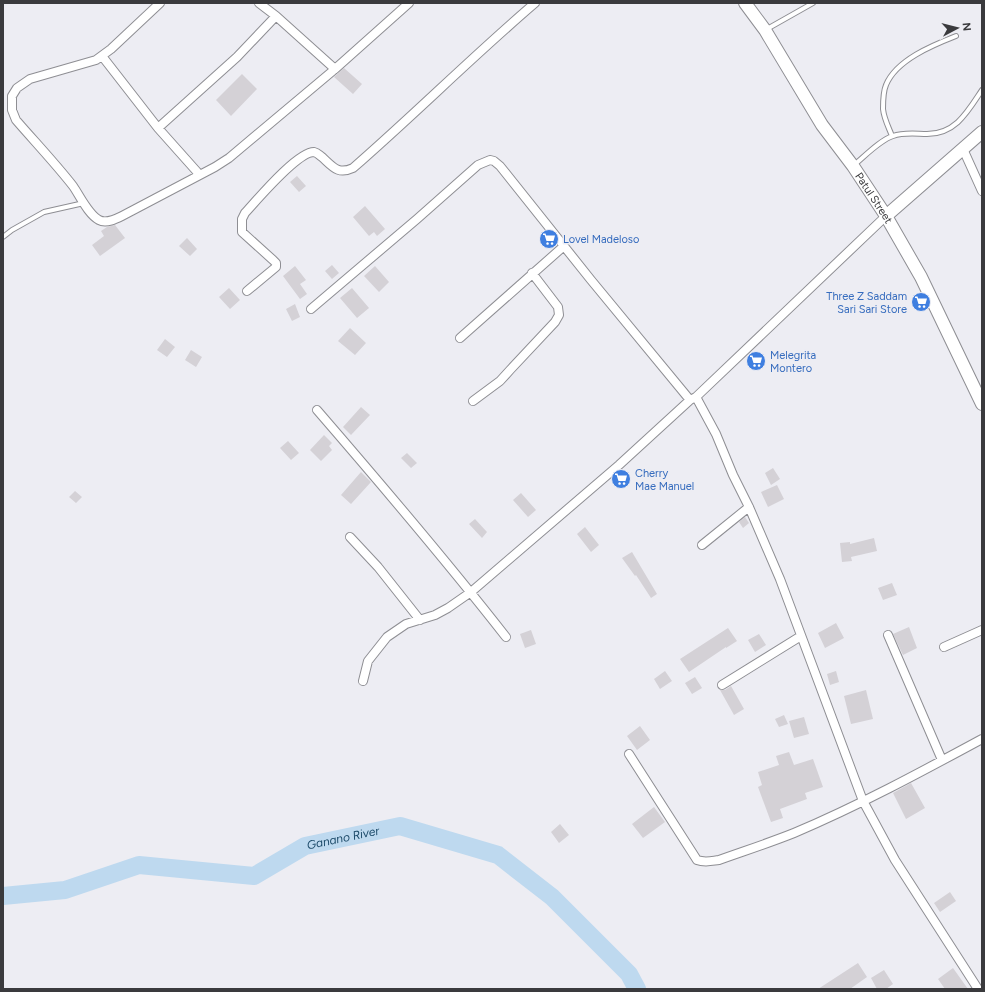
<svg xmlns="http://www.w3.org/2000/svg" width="985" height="992" font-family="Figtree,sans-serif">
<rect width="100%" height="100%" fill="#ededf3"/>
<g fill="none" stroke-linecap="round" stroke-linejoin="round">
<path stroke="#bed9ef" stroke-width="18" id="s1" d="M 3,896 L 65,890 L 139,865 L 254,876 L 305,846 L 400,826 L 498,855 L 552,897 L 629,974 L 637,989"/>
</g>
<path fill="#d4d1d6" d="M 344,68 L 362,84 L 353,94 L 334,77 Z
M 242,74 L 257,89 L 231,116 L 216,100 Z
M 297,176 L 306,186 L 299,192 L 290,182 Z
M 365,206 L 385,229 L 377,236 L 374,232 L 369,236 L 353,217 Z
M 115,225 L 125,238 L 100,256 L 92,245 L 104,236 L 101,231 L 107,227 Z
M 187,238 L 197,249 L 190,256 L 179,246 Z
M 332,265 L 339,273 L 332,279 L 325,271 Z
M 295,266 L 306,280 L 300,284 L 307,294 L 300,299 L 283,276 Z
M 375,266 L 389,282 L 379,292 L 364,276 Z
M 229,288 L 240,300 L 230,309 L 219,297 Z
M 352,288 L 369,308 L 357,318 L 340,298 Z
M 295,304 L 300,317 L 292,321 L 286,309 Z
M 350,328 L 366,343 L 355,355 L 338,341 Z
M 165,339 L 175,347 L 167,357 L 157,350 Z
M 191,350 L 202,357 L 196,367 L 185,360 Z
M 361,407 L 370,415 L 351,435 L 343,427 Z
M 324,435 L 332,443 L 329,446 L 332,450 L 321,461 L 310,450 Z
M 288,441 L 299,453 L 291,460 L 280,448 Z
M 407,453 L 417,463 L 411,468 L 401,458 Z
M 773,468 L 780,479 L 771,485 L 765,473 Z
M 361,472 L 371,482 L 351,504 L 341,495 Z
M 777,485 L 784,499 L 768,507 L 761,492 Z
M 75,491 L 82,497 L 76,503 L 69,497 Z
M 521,493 L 536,510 L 528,517 L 513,500 Z
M 745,517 L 749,523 L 743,528 L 739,522 Z
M 475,519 L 487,532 L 482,538 L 469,524 Z
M 585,527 L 599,545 L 591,552 L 577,534 Z
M 874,538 L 877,551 L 851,557 L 852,561 L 842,562 L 840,543 L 850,542 L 850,544 Z
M 632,552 L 657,594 L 651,598 L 636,575 L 635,576 L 622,558 Z
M 892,583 L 897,595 L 883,600 L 878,588 Z
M 836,623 L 844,638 L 825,648 L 818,633 Z
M 909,627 L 917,648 L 903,655 L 893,634 Z
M 728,628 L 737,641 L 726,648 L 726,647 L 689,672 L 680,659 Z
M 531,630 L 536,644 L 525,648 L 520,634 Z
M 759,634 L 766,645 L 755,652 L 748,640 Z
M 665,671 L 672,681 L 660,689 L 654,679 Z
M 836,671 L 839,682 L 830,685 L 827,674 Z
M 695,677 L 702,688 L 692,694 L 685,683 Z
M 731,686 L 744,709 L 734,715 L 720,690 L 725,690 Z
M 866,690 L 873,719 L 851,724 L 844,696 Z
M 784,715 L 788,724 L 779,727 L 775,719 Z
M 804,717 L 809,734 L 794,738 L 789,721 Z
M 640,726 L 650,740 L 637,750 L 627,736 Z
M 789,752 L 794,765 L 813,759 L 823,787 L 805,793 L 807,799 L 780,809 L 783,818 L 771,822 L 758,787 L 762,785 L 758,772 L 779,765 L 776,756 Z
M 911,783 L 925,808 L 906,819 L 893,793 Z
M 654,807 L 665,822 L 643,838 L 632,824 Z
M 560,824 L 569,835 L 559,843 L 551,832 Z
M 950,892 L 956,901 L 940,912 L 934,903 Z
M 858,963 L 867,977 L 850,989 L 818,989 Z
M 953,968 L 968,989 L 945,989 L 938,979 Z
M 884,970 L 893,984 L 886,989 L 877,989 L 871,978 Z"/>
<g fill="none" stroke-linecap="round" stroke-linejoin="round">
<defs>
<path id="lane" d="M 767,29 L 813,3
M 892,136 C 889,128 884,119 883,109 C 883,102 883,92 886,85 C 896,60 933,45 956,36
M 854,165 C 865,156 880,140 893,136 C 904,132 917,134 927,134 C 956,134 968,111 982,90
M 3,237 L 12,230 L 44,212 L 84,203"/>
<path id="street" d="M 160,3 L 111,49 L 96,60 L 30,79 L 17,88 L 12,96 L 12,110 L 16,120 C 35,142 55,163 73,186 C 80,196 88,214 99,220 C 106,224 116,219 122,216 L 215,167 L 229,158 L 335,69 L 409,3
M 259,3 L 276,16 L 335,69
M 102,56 L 158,128 L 199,174
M 158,128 L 237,57 L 276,16
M 963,149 L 982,191
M 247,291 L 276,267 L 276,263 L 273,260 L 242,232 L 242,219 L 245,213 C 257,200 297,152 314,152 C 318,153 319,155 322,157 C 333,167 338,175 353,168 C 415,114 473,56 535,3
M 311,309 L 417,219 L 478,165 L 490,160 L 494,161 L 500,166 L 591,280 L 690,400
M 460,338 L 564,246
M 696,397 L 716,434 L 733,475 L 749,507 L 780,579 L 863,801 L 895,860 L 978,989
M 473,401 L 500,381 L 510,370 L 555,322 L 559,315 L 558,307 L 532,273
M 317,410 C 381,484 445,559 506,637
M 350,537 L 378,567 L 420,620
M 702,545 L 749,507
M 888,635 L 942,760
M 944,647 L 982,630
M 363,681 L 368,661 L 387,637 L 406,624 L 435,615 L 448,608 L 471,592 L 619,465 L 690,400 L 696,397 L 886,216
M 722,685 L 801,636
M 629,754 L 697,860 C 705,863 711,861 719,860 C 744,851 769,843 794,833 C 858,806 921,772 982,739"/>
<g id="secondary">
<path id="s2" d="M 745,3 L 765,30 L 822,125 L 853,166 L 886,216 L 921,277 L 982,404"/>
<path d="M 886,216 L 982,132"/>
</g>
</defs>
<use href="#lane" stroke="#8e8e93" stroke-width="6"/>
<use href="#street" stroke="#8e8e93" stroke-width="10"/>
<use href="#secondary" stroke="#8e8e93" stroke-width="14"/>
<use href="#lane" stroke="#fff" stroke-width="4"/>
<use href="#street" stroke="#fff" stroke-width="8"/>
<use href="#secondary" stroke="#fff" stroke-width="12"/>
</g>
<defs>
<symbol id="supermarket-disc" viewBox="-11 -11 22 22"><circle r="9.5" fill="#3f7fe0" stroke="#ededf3"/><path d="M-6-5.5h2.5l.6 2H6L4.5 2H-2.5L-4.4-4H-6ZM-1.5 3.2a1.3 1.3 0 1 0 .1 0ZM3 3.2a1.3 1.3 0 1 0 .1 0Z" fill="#fff"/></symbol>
</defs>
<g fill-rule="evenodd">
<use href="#supermarket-disc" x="538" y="228" width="22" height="22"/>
<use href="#supermarket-disc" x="910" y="291" width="22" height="22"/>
<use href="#supermarket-disc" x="745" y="350" width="22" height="22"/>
<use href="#supermarket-disc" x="610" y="468" width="22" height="22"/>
</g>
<g text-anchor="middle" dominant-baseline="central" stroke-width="3" stroke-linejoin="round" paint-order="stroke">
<g font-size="11" fill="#3a3a3d" stroke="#ededf3">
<text stroke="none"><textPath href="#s2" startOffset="234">Patul Street</textPath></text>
</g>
<g font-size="11" fill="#366cbe" stroke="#ededf3" text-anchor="start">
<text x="563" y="239">Lovel Madeloso</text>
<text x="907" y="296" text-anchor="end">Three Z Saddam<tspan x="907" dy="13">Sari Sari Store</tspan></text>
<text x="770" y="355">Melegrita<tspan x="770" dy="13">Montero</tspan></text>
<text x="635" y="473">Cherry<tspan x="635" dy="13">Mae Manuel</tspan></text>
</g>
<g font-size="12" font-style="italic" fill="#1c4a69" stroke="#ededf3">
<text stroke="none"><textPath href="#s1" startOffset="354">Ganano River</textPath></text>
</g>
</g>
<rect width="985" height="992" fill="none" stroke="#3a3a3d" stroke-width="8"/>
<g transform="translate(957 28) rotate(83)" stroke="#ededf3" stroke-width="3" paint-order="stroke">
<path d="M0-3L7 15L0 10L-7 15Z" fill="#3a3a3d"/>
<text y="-6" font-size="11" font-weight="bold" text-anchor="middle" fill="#3a3a3d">N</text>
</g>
</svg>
